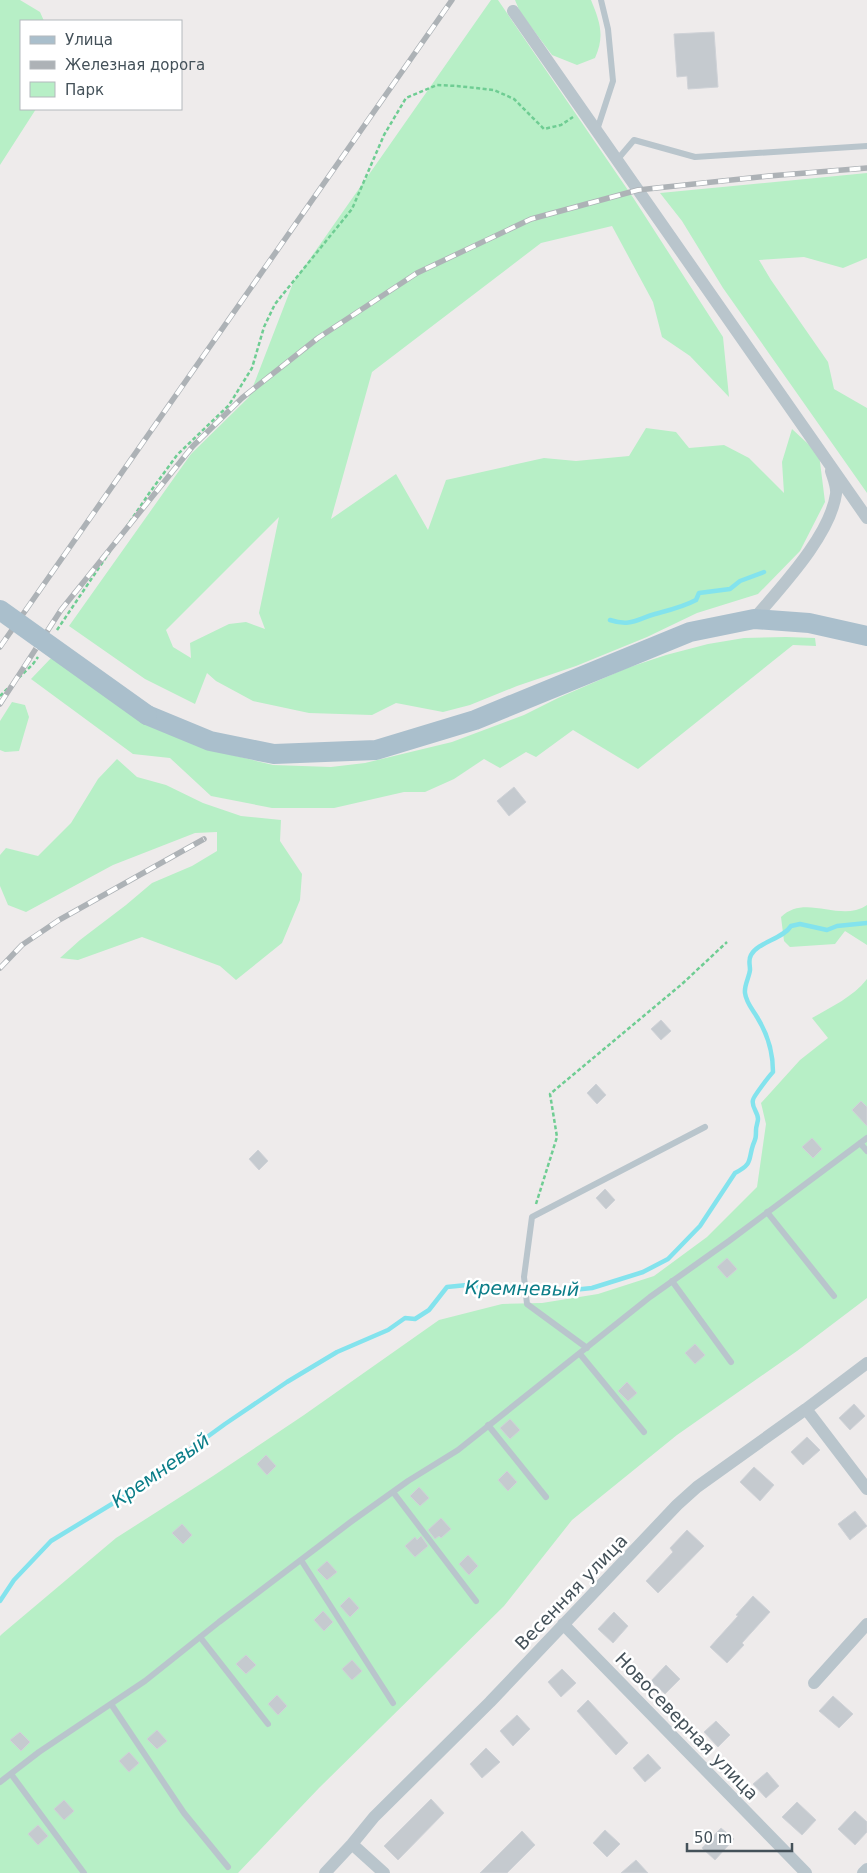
<svg xmlns="http://www.w3.org/2000/svg" width="867" height="1873" font-family="'DejaVu Sans',sans-serif">
<rect width="100%" height="100%" fill="#eeebeb"/>
<path fill="#b7efc6" fill-rule="evenodd" d="M 0,0 L 20,0 L 40,12 L 44,21 L 21,21 L 21,109 L 36,109 L 0,165 Z
M 491,0 L 498,0 L 634,199 L 723,337 L 729,397 L 690,356 L 662,337 L 653,302 L 612,226 L 541,243 L 372,372 L 331,519 L 396,474 L 428,530 L 446,480 L 544,458 L 576,461 L 629,456 L 646,428 L 676,432 L 689,448 L 724,445 L 749,458 L 784,493 L 782,462 L 792,429 L 819,454 L 825,502 L 800,551 L 758,594 L 697,613 L 647,637 L 576,666 L 517,686 L 470,705 L 443,712 L 396,703 L 372,715 L 309,713 L 253,701 L 216,681 L 207,673 L 195,704 L 145,679 L 69,626 L 191,454 L 249,397 L 293,283 ZM 279,517 L 259,613 L 265,629 L 246,622 L 229,624 L 190,643 L 191,658 L 173,647 L 166,630 Z
M 515,0 L 591,0 C 600,22 605,36 595,58 L 577,65 L 552,55 L 520,12 Z
M 867,173 L 867,258 L 843,268 L 804,257 L 759,260 L 771,280 L 828,362 L 834,389 L 867,408 L 867,493 L 723,288 L 682,221 L 660,193 Z
M 786,637 L 815,638 L 816,646 L 793,645 L 638,769 L 573,730 L 536,757 L 526,752 L 500,768 L 484,759 L 454,779 L 425,792 L 404,792 L 334,808 L 272,808 L 211,796 L 170,758 L 133,754 L 31,679 L 53,656 L 203,748 L 273,765 L 331,767 L 365,763 L 452,742 L 524,715 L 558,698 L 627,668 L 666,655 L 708,644 L 744,638 Z
M 12,702 L 25,705 L 29,717 L 19,751 L 5,752 L 0,750 L 0,721 Z
M 117,759 L 137,777 L 166,785 L 203,803 L 241,816 L 281,820 L 280,841 L 302,874 L 300,900 L 282,943 L 236,980 L 220,966 L 142,937 L 78,960 L 60,958 L 80,940 L 126,905 L 152,883 L 192,866 L 217,851 L 217,832 L 195,833 L 113,865 L 26,912 L 8,905 L 0,886 L 0,855 L 6,848 L 38,856 L 71,823 L 98,779 Z
M 867,905 L 867,945 L 845,931 L 835,944 L 790,947 L 784,941 L 781,917 C 802,896 831,916 856,910 C 860,909 864,907 867,905 Z
M 867,979 L 867,1298 L 797,1351 L 677,1435 L 572,1520 L 504,1606 L 319,1788 L 238,1873 L 0,1873 L 0,1636 L 2,1634 L 116,1538 L 213,1476 L 304,1415 L 439,1320 L 502,1304 L 542,1303 L 598,1294 L 654,1276 L 707,1237 L 757,1187 L 766,1124 L 761,1103 L 800,1060 L 828,1038 L 812,1018 C 831,1007 853,997 867,979 Z"/>
<g fill="none" stroke-linecap="round" stroke-linejoin="round">
<path stroke="#83e3ed" stroke-width="4.5" d="M 610,620 C 631,627 637,619 655,614 C 670,610 683,607 696,600 L 699,593 L 730,589 L 740,581 L 764,572
M 0,1601 L 14,1580 L 51,1541 L 130,1493 L 225,1424 L 287,1382 L 337,1352 L 388,1330 L 405,1318 L 415,1319 L 429,1310 L 447,1287 L 467,1285 L 486,1288 L 506,1286 L 563,1291 L 592,1288 L 643,1272 L 668,1259 L 700,1226 L 735,1173 C 753,1164 748,1160 753,1145 C 756,1138 756,1137 756,1130 C 756,1126 758,1122 758,1119 C 758,1112 751,1107 753,1100 C 753,1097 770,1075 773,1072 C 773,1052 767,1033 757,1017 C 752,1009 746,1002 745,993 C 744,985 749,978 750,970 C 750,964 748,960 751,955 C 758,942 783,939 791,926 L 800,924 L 827,930 L 837,926 L 867,923"/>
</g>
<path fill="#c5cacf" stroke="#cfd2d7" d="M 714,32 L 718,87 L 688,89 L 687,76 L 677,77 L 674,34 Z
M 514,787 L 526,802 L 509,816 L 497,801 Z
M 661,1020 L 671,1031 L 661,1040 L 651,1029 Z
M 596,1084 L 606,1095 L 597,1104 L 587,1093 Z
M 861,1101 L 867,1107 L 867,1126 L 852,1110 Z
M 812,1138 L 822,1149 L 813,1158 L 802,1147 Z
M 258,1150 L 268,1161 L 259,1170 L 249,1159 Z
M 605,1189 L 615,1200 L 606,1209 L 596,1198 Z
M 727,1258 L 737,1269 L 727,1278 L 717,1267 Z
M 695,1344 L 705,1355 L 695,1364 L 685,1353 Z
M 627,1382 L 637,1393 L 628,1401 L 618,1391 Z
M 854,1404 L 865,1416 L 850,1430 L 839,1418 Z
M 510,1419 L 520,1430 L 510,1439 L 500,1428 Z
M 807,1437 L 820,1450 L 803,1465 L 791,1452 Z
M 266,1455 L 276,1466 L 267,1475 L 257,1464 Z
M 754,1467 L 774,1485 L 760,1501 L 740,1482 Z
M 507,1471 L 517,1482 L 508,1491 L 498,1480 Z
M 419,1487 L 429,1498 L 420,1506 L 410,1496 Z
M 855,1511 L 867,1526 L 850,1540 L 838,1524 Z
M 441,1518 L 451,1529 L 441,1538 L 439,1536 L 435,1539 L 428,1530 Z
M 182,1524 L 192,1535 L 183,1544 L 172,1533 Z
M 687,1530 L 704,1546 L 658,1593 L 646,1581 L 673,1552 L 670,1548 Z
M 421,1536 L 428,1546 L 415,1557 L 405,1546 L 415,1537 L 417,1540 Z
M 468,1555 L 478,1566 L 469,1575 L 459,1564 Z
M 327,1561 L 337,1572 L 327,1580 L 317,1570 Z
M 753,1596 L 770,1612 L 742,1643 L 744,1645 L 727,1663 L 710,1647 L 738,1616 L 736,1615 Z
M 349,1597 L 359,1608 L 350,1617 L 340,1606 Z
M 323,1611 L 333,1622 L 324,1631 L 314,1620 Z
M 614,1612 L 628,1626 L 613,1643 L 598,1629 Z
M 246,1655 L 256,1665 L 246,1674 L 236,1664 Z
M 352,1660 L 362,1671 L 352,1680 L 342,1669 Z
M 666,1665 L 680,1679 L 665,1694 L 651,1681 Z
M 562,1669 L 576,1683 L 561,1697 L 548,1682 Z
M 277,1695 L 287,1706 L 278,1715 L 268,1704 Z
M 833,1696 L 853,1714 L 839,1728 L 819,1711 Z
M 588,1700 L 628,1743 L 616,1755 L 577,1711 Z
M 517,1715 L 530,1729 L 513,1746 L 500,1731 Z
M 716,1721 L 730,1735 L 718,1747 L 704,1732 Z
M 157,1730 L 167,1741 L 157,1749 L 147,1739 Z
M 20,1732 L 30,1742 L 21,1751 L 10,1740 Z
M 486,1748 L 500,1762 L 482,1778 L 470,1764 Z
M 129,1752 L 139,1763 L 129,1772 L 119,1761 Z
M 648,1754 L 661,1768 L 645,1782 L 633,1768 Z
M 767,1772 L 779,1786 L 766,1798 L 753,1784 Z
M 431,1799 L 444,1813 L 398,1860 L 384,1846 Z
M 64,1800 L 74,1811 L 64,1820 L 54,1809 Z
M 797,1802 L 816,1820 L 802,1835 L 782,1817 Z
M 855,1811 L 867,1822 L 867,1832 L 855,1845 L 838,1829 Z
M 38,1825 L 48,1836 L 38,1845 L 28,1834 Z
M 721,1828 L 734,1839 L 715,1860 L 702,1848 Z
M 605,1830 L 620,1844 L 607,1857 L 593,1843 Z
M 522,1831 L 535,1845 L 507,1873 L 480,1873 Z
M 636,1860 L 648,1873 L 621,1873 Z"/>
<g fill="none" stroke-linecap="round" stroke-linejoin="round">
<path stroke="#6fcd93" stroke-width="2.5" stroke-dasharray="4 2.5" stroke-linecap="butt" d="M 57,630 L 150,492 L 177,455 L 229,405 L 252,368 L 264,327 L 275,304 L 352,209 L 384,135 L 406,98 L 437,85 L 457,86 L 494,90 L 514,99 L 544,129 L 561,125 L 573,117
M 0,696 L 33,664 L 38,657
M 536,1204 L 557,1137 L 550,1094 L 682,984 L 727,942"/>
<path stroke="#b9c5cc" stroke-width="6" d="M 597,130 L 613,81 L 608,29 L 601,0
M 617,160 L 634,140 L 695,157 L 867,146
M 860,1143 L 867,1151
M 767,1212 L 834,1296
M 672,1281 L 731,1362
M 587,1348 L 527,1304 L 524,1277 L 532,1217 L 705,1127
M 580,1354 L 644,1432
M 488,1425 L 546,1497
M 393,1492 L 476,1601
M 301,1560 L 393,1703
M 200,1637 L 268,1724
M 111,1704 L 184,1813 L 228,1867
M 11,1774 L 84,1873
M 0,1782 L 39,1752 L 145,1681 L 219,1622 L 352,1521 L 408,1481 L 458,1450 L 650,1297 L 729,1241 L 867,1138"/>
<path stroke="#b9c5cc" stroke-width="12" d="M 513,11 L 867,518
M 754,619 C 781,587 830,536 836,494 C 837,487 833,478 831,471
M 806,1409 L 867,1489
M 563,1624 L 806,1873
M 814,1683 L 867,1624
M 352,1844 L 384,1873
M 325,1873 L 352,1844 L 374,1817 L 490,1702 L 677,1505 L 697,1487 L 806,1409 L 867,1363
M 863,1873 L 867,1869"/>
<path stroke="#aabfcc" stroke-width="20" d="M 147,715 L 210,741 L 274,754 L 376,750 L 475,720 L 690,632 L 754,619 L 809,623 L 867,636"/>
<defs>
<path id="rail" d="M 0,647 L 452,0
M 0,704 L 61,610 L 193,446 L 242,398 L 318,338 L 417,273 L 531,219 L 638,190 L 769,176 L 867,168
M 0,968 L 22,945 L 59,920 L 204,839"/>
</defs>
<use href="#rail" stroke="#adb2b6" stroke-width="5.5"/>
<use href="#rail" stroke="#fff" stroke-width="4" stroke-dasharray="11" stroke-linecap="butt"/>
<path stroke="#aabfcc" stroke-width="20" d="M 0,610 L 147,715"/>
</g>
<g text-anchor="middle" dominant-baseline="central" stroke-width="5" stroke-linejoin="round" paint-order="stroke">
<g font-size="18" fill="#445159" stroke="#fff">
<text transform="translate(571 1592) rotate(-46)">Весенняя улица</text>
<text transform="translate(687 1726) rotate(46)">Новосеверная улица</text>
</g>
<g font-size="19" font-style="italic" fill="#0b7d88" stroke="#fff">
<text transform="translate(522 1288) rotate(1)">Кремневый</text>
<text transform="translate(160 1470) rotate(-35)">Кремневый</text>
</g>
</g>
<rect x="20" y="20" width="162" height="90" fill="#ffffff" stroke="#b4b9bd"/>
<rect x="30" y="36" width="25" height="8" fill="#aabfcc" stroke="#b4b9bd"/>
<text x="65" y="45" font-size="15" fill="#445159">Улица</text>
<rect x="30" y="61" width="25" height="8" fill="#adb2b6" stroke="#b4b9bd"/>
<text x="65" y="70" font-size="15" fill="#445159">Железная дорога</text>
<rect x="30" y="82" width="25" height="15" fill="#b7efc6" stroke="#b4b9bd"/>
<text x="65" y="95" font-size="15" fill="#445159">Парк</text>
<path d="M687 1843v8h105v-8" fill="none" stroke="#445159" stroke-width="2.5"/>
<text x="694" y="1843" font-size="15" fill="#445159" stroke="#ffffff" stroke-width="4" paint-order="stroke">50 m</text>
</svg>
